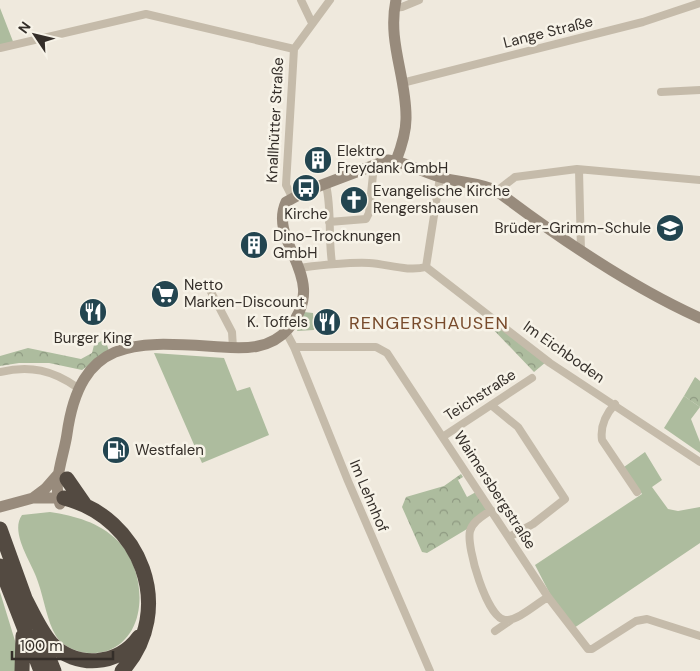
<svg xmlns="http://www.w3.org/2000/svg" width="700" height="671" font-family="'DM Sans',sans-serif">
<defs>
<pattern id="forest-crowns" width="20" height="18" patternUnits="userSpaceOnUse" patternTransform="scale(1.25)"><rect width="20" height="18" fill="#adbc9e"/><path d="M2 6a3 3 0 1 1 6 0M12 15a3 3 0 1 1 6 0" fill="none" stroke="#8e9981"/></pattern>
</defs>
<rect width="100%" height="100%" fill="#efe9dd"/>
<path fill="#adbc9e" d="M 0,8 L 14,44 L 0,47 Z
M 304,312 L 313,313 L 314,330 L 297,331 Z
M 154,353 L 224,358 L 237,391 L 250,387 L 269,435 L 202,463 Z
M 684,396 L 700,407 L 691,419 L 700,442 L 700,453 L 664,428 Z
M 645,452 L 662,480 L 652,487 L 668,509 L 678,511 L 700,507 L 700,543 L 574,628 L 550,594 L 535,565 L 642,494 L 624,467 Z
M 50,512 C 75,516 99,522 118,541 C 146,569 151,635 107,651 C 100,653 89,654 81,652 C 71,649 62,645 56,636 C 47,621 44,599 38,582 C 33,564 9,533 22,515 Z
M 0,592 L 16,644 L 17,671 L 0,671 Z"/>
<path fill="url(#forest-crowns)" d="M 492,320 L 546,362 L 534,372 L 488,324 Z
M 105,339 L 109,351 L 82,370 L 49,363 L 19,363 L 0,366 L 0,356 L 28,348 L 81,359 L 92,353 L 94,345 Z
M 695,377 L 700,381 L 700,407 L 684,396 Z
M 461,474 L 463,477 L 458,480 L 467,497 L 476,492 L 487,511 L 467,529 L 427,553 L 422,552 L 402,507 L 406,497 L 444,486 Z"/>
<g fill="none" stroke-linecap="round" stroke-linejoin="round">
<path stroke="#c5bbaa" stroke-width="8" d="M 301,0 L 312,23
M 394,8 L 402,7 L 419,0
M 0,48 L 146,14 L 294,49
M 294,49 L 330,0
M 402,83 L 643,22 L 700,3
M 661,92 L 700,90
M 579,170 L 581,251
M 326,185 C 332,210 328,237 332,263
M 497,191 L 515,177 L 577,169 L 700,180
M 292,197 L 286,185 L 294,49
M 329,222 L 366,219 L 369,213 L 374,165
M 426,267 L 550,363 L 700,462
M 426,267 L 440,177
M 299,268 C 323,265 345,262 369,263 C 387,264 408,272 426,267
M 210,290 L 232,332 L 233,348
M 286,332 L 294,347 L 348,481 L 430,671
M 294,347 L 376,347 L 387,353 L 548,597 L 588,649 L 592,649 L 636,621 L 647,619 L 700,636
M 0,372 C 30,365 53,370 78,388
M 615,404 C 605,415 600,426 602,440 L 637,492
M 491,405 L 518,427 L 565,499 L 533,524 L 509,537
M 444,436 L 532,378
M 491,510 C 483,516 473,521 470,531 C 466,547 487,618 505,620 C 518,621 537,603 548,597
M 495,631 L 511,620"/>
<path stroke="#988b7c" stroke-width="11" d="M 396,0 C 387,42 407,78 406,119 C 406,134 401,148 396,161
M 33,498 L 45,489 L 59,473
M 60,504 C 52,482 64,456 67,434 C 81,333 139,342 222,347 C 245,349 271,349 288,329 C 332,278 267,244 286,202 L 306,191 L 388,160 C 406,162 422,172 440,177 C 459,183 478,182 497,191 C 559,238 629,286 700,318
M 0,507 L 33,498 L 64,498"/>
<path stroke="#534a41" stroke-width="15" d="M 67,479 L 85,505
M 64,498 C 141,517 177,610 122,671
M 0,529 L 26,601
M 0,566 L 41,671
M 22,593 C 31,609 39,629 51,643 C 76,669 118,666 139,637
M 39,634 L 54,671
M 22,671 L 23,636"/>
</g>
<defs>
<symbol id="building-disc" viewBox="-11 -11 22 22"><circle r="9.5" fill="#234550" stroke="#f7f3e8"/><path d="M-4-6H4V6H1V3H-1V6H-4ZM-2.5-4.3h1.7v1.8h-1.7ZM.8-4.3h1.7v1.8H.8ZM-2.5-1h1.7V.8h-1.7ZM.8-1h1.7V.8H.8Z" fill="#fff"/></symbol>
<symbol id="bus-disc" viewBox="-11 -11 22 22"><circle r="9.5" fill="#234550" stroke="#f7f3e8"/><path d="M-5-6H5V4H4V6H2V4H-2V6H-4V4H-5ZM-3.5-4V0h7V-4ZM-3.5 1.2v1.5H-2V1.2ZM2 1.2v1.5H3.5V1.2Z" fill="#fff"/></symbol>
<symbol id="church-disc" viewBox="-11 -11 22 22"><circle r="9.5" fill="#234550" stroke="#f7f3e8"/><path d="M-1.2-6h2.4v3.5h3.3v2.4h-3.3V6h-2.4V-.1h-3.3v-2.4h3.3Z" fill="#fff"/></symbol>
<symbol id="school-disc" viewBox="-11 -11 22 22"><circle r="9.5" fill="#234550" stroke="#f7f3e8"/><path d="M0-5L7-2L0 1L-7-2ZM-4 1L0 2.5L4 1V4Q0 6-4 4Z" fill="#fff"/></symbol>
<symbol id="supermarket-disc" viewBox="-11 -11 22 22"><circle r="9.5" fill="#234550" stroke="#f7f3e8"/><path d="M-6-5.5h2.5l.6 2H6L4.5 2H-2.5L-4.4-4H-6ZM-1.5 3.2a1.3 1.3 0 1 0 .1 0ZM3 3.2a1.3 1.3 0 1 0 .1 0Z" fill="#fff"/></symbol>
<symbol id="restaurant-disc" viewBox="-11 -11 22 22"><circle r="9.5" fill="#234550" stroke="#f7f3e8"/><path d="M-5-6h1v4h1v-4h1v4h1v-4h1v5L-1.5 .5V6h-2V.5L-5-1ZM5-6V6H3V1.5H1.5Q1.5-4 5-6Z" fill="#fff"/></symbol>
<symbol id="fuel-disc" viewBox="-11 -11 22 22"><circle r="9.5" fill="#234550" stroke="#f7f3e8"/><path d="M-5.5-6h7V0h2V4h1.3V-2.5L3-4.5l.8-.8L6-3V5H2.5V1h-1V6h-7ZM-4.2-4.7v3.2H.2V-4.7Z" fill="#fff"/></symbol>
</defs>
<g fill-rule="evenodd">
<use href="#building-disc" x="302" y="144" width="32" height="32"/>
<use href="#bus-disc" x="290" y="172" width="32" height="32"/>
<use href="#church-disc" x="338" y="184" width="32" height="32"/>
<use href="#school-disc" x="654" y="212" width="32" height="32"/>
<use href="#building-disc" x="238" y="229" width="32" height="32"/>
<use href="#supermarket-disc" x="149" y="278" width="32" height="32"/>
<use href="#restaurant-disc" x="77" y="296" width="32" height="32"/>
<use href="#restaurant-disc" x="311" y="306" width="32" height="32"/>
<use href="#fuel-disc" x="100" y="434" width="32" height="32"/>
</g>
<g text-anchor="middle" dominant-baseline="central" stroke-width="5" stroke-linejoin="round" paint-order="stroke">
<g font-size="15" fill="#342e29" stroke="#f7f3e8">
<text transform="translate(548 32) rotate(-14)">Lange Straße</text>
<text transform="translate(275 120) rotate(-87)">Knallhütter Straße</text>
<text transform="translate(564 352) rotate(35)">Im Eichboden</text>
<text transform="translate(480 395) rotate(-33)">Teichstraße</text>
<text transform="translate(495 490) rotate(57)">Waimersbergstraße</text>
<text transform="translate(369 496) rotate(67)">Im Lehnhof</text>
</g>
<g font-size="15" fill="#342e29" stroke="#f7f3e8" text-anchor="start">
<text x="337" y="151">Elektro<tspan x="337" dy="17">Freydank GmbH</tspan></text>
<text x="373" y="191">Evangelische Kirche<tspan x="373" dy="17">Rengershausen</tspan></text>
<text x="306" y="214" text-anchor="middle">Kirche</text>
<text x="651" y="228" text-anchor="end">Brüder-Grimm-Schule</text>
<text x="273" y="236">Dino-Trocknungen<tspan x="273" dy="17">GmbH</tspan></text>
<text x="184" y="285">Netto<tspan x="184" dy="17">Marken-Discount</tspan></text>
<text x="308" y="322" text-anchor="end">K. Toffels</text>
<text x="93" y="338" text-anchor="middle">Burger King</text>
<text x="135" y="450">Westfalen</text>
</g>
<g font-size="18" letter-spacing="1" fill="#784b2c" stroke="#f7f3e8">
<text x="429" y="323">RENGERSHAUSEN</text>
</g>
</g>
<g transform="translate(35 35) rotate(305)" stroke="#f7f3e8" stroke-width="4" paint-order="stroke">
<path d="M0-4L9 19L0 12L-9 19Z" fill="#342e29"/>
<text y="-8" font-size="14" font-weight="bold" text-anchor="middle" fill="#342e29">N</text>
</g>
<path d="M12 651v8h101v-8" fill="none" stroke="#342e29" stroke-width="2.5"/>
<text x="20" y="651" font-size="15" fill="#342e29" stroke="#f7f3e8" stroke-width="4" paint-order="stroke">100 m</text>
</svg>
